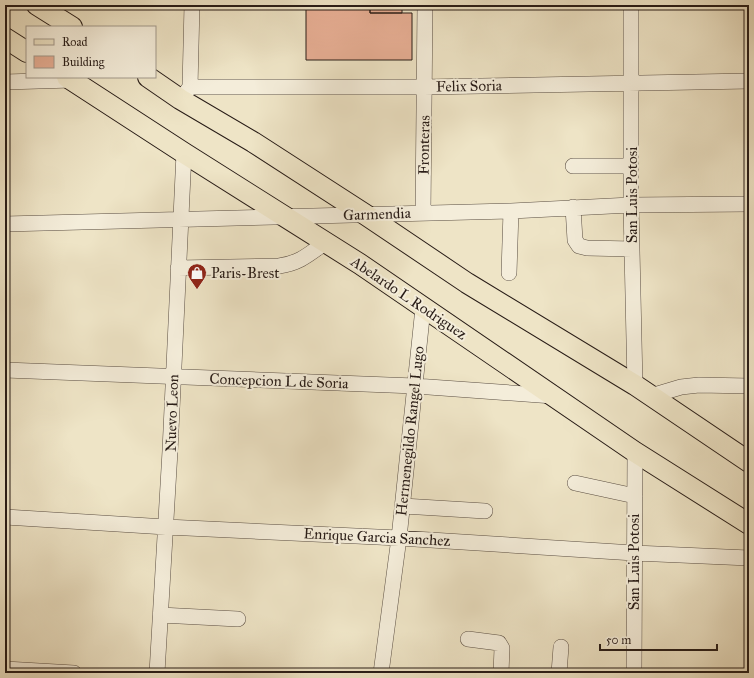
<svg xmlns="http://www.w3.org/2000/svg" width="754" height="678" font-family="'IM FELL Great Primer',serif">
<rect width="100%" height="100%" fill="#eee4c6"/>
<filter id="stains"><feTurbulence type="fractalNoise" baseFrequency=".005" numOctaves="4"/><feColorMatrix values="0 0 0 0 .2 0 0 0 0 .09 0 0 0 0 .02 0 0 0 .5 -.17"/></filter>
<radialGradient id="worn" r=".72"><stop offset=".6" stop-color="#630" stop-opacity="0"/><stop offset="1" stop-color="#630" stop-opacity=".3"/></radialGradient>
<path fill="#e8af95" stroke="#281c17" d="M 306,5 L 370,5 L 370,13 L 412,13 L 412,60 L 306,60 Z
M 370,5 L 402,5 L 402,13 L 370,13 Z"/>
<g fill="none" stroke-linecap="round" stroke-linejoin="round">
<defs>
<path id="minor" d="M 631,5 L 631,205 L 635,385
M 5,82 L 72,80
M 190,87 L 424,87 L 749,81
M 184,95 L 190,87 L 192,5
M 573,166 L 631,166
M 573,207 L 575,240 L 579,246 L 587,248 L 632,249
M 423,213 L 425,5
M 5,224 L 511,211 L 631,205 L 749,204
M 178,268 L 279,266 C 300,263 309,254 326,242
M 509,273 L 511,211
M 5,370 L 415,386 L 553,396
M 651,396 L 681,387 L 699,385 L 749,386
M 575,483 L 635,496
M 403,506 L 485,511
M 5,517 L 166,527 L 399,538 L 634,553 L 749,558
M 160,615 L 238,619
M 468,639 L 499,643 L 502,648 L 501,673
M 5,669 L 74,673
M 157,673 L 170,451 L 184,153
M 381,673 L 399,538 L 423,308
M 559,673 L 561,647
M 634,673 L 635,452"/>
<path id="major" d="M 37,5 L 72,27
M 5,38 L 27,52
M 67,77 L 184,153 L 360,264 L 635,452 L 749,524
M 148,77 L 180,99 L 253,142 L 366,215 L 467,283 L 635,385 L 749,462"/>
</defs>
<use href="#minor" stroke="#5a4e43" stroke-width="16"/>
<use href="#major" stroke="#281c17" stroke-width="22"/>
<use href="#minor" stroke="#f4edda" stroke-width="15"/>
<use href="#major" stroke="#eee4c6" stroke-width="20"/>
</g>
<defs>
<symbol id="shop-pin" viewBox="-11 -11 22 30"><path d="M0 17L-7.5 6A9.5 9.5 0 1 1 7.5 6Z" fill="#8f2418" stroke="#f4edda"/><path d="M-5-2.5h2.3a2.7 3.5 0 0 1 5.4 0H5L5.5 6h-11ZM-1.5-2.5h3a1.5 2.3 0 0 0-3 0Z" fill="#fff"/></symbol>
</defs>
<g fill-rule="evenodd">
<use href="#shop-pin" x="186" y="262" width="22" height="30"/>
</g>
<g text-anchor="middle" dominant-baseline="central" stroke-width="4" stroke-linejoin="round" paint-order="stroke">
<g font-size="15" fill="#281c17" stroke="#f4edda">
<text transform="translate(469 86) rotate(-1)">Felix Soria</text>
<text transform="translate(424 145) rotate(-89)">Fronteras</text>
<text transform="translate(632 195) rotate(-90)">San Luis Potosi</text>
<text transform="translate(377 214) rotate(-2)">Garmendia</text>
<text transform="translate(409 298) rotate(34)">Abelardo L Rodriguez</text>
<text transform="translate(279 381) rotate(2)">Concepcion L de Soria</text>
<text transform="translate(172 413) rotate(-88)">Nuevo Leon</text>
<text transform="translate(410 431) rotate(-84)">Hermenegildo Rangel Lugo</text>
<text transform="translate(377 537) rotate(3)">Enrique Garcia Sanchez</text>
<text transform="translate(634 562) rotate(-90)">San Luis Potosi</text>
</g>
<g font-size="15" fill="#281c17" stroke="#f4edda" text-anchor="start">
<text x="211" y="273">Paris-Brest</text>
</g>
</g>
<rect width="754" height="678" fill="none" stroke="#eee4c6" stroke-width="20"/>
<rect x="6" y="6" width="742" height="666" fill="none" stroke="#281c17" stroke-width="2"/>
<rect x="10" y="10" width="734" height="658" fill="none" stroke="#281c17"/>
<rect x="26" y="26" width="130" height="52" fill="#f4edda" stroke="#a2998c"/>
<rect x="34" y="39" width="20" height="6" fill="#eee4c6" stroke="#a2998c"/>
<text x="62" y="46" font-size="12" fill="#281c17">Road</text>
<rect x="34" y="56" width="20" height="12" fill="#e8af95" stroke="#a2998c"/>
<text x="62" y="66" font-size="12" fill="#281c17">Building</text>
<path d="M600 644v6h117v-6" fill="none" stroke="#281c17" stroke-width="2"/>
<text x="606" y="644" font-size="12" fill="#281c17" stroke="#f4edda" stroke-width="3" paint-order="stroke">50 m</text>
<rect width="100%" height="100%" filter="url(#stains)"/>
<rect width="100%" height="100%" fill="url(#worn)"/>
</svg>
